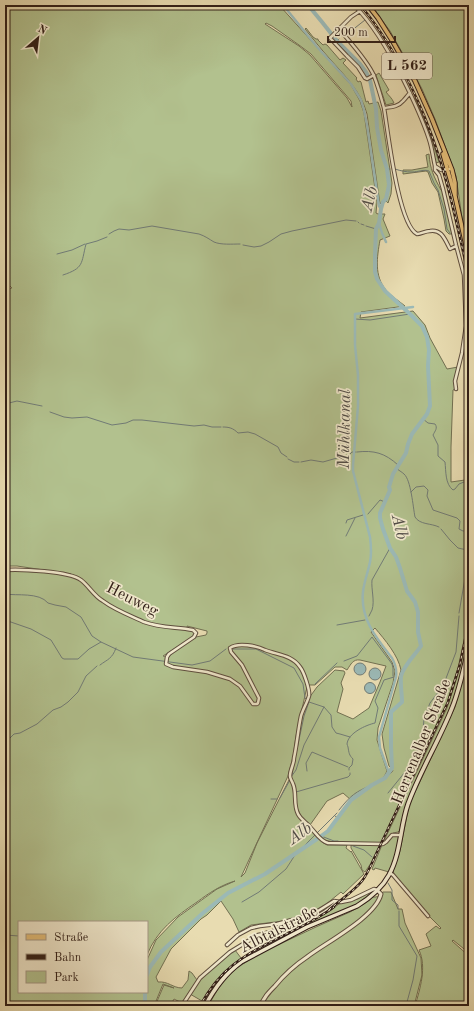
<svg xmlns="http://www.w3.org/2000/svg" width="474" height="1011" font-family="'Old Standard TT',serif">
<rect width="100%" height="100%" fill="#e8dcb1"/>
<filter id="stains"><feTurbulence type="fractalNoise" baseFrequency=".005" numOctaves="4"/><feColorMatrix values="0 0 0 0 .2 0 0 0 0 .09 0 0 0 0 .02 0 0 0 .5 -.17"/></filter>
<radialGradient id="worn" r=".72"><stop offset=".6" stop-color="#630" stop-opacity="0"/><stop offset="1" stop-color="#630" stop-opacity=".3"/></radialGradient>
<path fill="#b2c18e" stroke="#727052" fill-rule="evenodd" d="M 5,5 L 280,6 L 351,85 L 360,101 L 364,113 L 377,202 L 376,213 L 378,214 L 385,214 L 383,219 L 390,236 L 380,240 C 377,257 374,276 386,290 C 391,296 399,301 405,306 L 361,312 L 360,318 L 413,311 L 425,325 L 430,338 L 447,369 L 458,367 L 454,382 L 455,389 L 453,390 L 451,447 L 451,482 L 465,480 L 466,482 L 469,482 L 469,611 L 466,612 L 465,615 L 469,617 L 458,668 L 446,706 L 381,843 L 334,842 L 324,840 L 321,837 L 328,831 L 351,800 L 343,793 L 327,801 L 310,825 L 302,818 L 296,806 L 295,788 L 291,776 L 292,773 L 303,713 L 309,698 L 317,687 L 335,670 L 344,671 L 345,673 L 341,683 L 343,689 L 337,712 L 353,719 L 369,708 L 380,682 L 386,666 L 360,660 C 353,659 351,664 347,670 L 342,667 L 335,667 L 315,685 L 308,685 L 306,691 L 296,736 L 293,757 L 288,776 L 241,877 L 245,873 L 257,843 L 289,780 L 293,786 L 295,810 L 302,821 L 309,826 L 322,841 L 322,842 L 327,845 L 347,845 L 346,848 L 351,852 L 351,851 L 364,874 L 343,894 L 341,892 L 325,905 L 308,914 L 283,921 L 251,925 L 239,932 L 233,919 L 221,901 L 207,915 L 201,919 L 171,949 L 156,977 L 158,982 C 168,981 173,988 182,988 L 188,980 L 189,971 L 192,973 L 197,980 L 182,1003 L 174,999 L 170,1006 L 155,1006 L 164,985 L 174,988 L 163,984 L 154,1006 L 5,1006 L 5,571 L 18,571 L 71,574 L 17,566 L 9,566 L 9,562 L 5,563 L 5,292 L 11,288 L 12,288 L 5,281 ZM 266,23 L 272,26 L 299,45 L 311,54 L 351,101 L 352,107 L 347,98 L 310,55 L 299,46 L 265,24 ZM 187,626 L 207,631 L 207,633 L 206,635 L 196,637 L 173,652 L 169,657 L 163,656 L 194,636 L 195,634 L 192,630 L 188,630 ZM 375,628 C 385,640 398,655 401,670 L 382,734 L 384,748 L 389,766 L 393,770 L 392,772 L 385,778 L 384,777 L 387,771 L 377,740 L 378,728 L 393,683 L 395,671 L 392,662 L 371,632 ZM 235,881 L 217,889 L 178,917 L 156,940 L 147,960 L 147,992 L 19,992 L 19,922 L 147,922 L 147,955 C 157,930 175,917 197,902 C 209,893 221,885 235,881 Z
M 371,5 L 469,5 L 469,246 L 462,218 L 456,176 L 435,119 L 422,89 L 411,68 L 390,31 Z
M 306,28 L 313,37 L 316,39 L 318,39 L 318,40 L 323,45 L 325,44 L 327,45 L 340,60 L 343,58 L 346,60 L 343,63 L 357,78 L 356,79 L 358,82 L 360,81 L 361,82 L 366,102 L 368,101 L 369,104 L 378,102 L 381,111 L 392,183 L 391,194 L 388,203 L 384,199 L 380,204 L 367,114 C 361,91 344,75 329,58 C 321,49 313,39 305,29 Z
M 379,73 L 389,90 L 386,92 C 389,96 392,98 394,103 L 386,105 L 376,75 Z
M 414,98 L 415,98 L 429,131 L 439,162 L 436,163 L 427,130 Z
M 429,154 C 430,169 434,177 441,190 L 443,190 L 452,234 L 449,234 L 446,231 L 444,219 L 438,192 L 432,183 L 428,172 L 426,171 L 403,174 L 403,170 L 412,170 L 428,167 L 426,155 Z
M 463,266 L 469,291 L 469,327 L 467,327 L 467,317 L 466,317 L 465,276 Z
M 469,626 C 469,632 467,639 468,645 L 459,681 L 451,708 L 409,799 L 400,830 L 398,832 L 393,833 L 383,843 L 447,708 L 460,668 Z
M 469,652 L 469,953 L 453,940 L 452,941 L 469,956 L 469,1006 L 415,1006 C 420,989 427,967 419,950 L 431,946 L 426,934 L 436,926 L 440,929 L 441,928 L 428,915 L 395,876 L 393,871 L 400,851 L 409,805 L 455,707 Z
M 396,835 L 399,837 L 399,839 L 393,864 L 389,872 L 375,868 L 374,870 L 372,869 L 382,845 L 392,837 Z
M 351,845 L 380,845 L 371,863 L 365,872 L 362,870 L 361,865 L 351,848 Z
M 372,891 L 374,892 L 364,901 L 355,906 L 307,925 L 235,964 L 224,976 L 203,1006 L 201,1006 C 214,985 227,969 248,956 L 319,917 L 330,911 L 339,904 L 358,899 Z
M 383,892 L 391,892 L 398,909 L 402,909 L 405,923 L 421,958 L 422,975 L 414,1006 L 208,1006 L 218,989 L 227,977 L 237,968 L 246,962 L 263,952 L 316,927 L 350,912 L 364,904 L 373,897 L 376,897 L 381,895 Z
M 235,950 L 241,958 C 225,970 212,984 202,1001 L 190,994 L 199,981 L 231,952 Z"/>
<path fill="#9bb9b6" stroke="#717b76" d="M354 669a6 6 0 1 1 12 0a6 6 0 1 1-12 0Z
M369 674a6 6 0 1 1 12 0a6 6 0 1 1-12 0Z
M364.5 688a5.5 5.5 0 1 1 11 0a5.5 5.5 0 1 1-11 0Z"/>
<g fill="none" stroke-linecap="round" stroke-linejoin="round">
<path stroke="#717b76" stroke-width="1" d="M 379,10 L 386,5
M 346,35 L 365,20
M 337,41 L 339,39
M 387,169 L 390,169
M 395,169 C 401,171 406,172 412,172 C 418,172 424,169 429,171 L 434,183 L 438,190 L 444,209 L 447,229 L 450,233
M 358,222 L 359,223
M 361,224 L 364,225
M 366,226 L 376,229
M 109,234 L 114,231 L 119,229 L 129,230 L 152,226 L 199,234 C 205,236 209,239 214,242 C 221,245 232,244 240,244
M 243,245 L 254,247 L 261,246 L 269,242 L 281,234 L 292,231 L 346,220 L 356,221
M 57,254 L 72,250 L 85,244
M 63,275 C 84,268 81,264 86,244 L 97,241 L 107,237
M 355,319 L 370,320 L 410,314
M 5,404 L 17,401 L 42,406
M 50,412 L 64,417 L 72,418 L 87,417 L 112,425 L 126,423 L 133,420 L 142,420 L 194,426 L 204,425 L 212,427 L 221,427
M 423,419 L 428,423 L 435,424 C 438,428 435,431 433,435 L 438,445 L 438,456 L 445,462 C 446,471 445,484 453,490 L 455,489 L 459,484 L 469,480
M 223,427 C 229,427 233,428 238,433 L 248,432 L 255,434 L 278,447 L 281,453 L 287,457
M 357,452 C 374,450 385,453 398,465
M 348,456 L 352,452 L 356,452
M 288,459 L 294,462 L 299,462
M 301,462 L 311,460 L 323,462 L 344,456
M 396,468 C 398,470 402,472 404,474 C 411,480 413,507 415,517 C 420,525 431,523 439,527
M 411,492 L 416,487 L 424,486 L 428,490 L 427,496 L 433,510 L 457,518 L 460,521 L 459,529 L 463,531 L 469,531
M 368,514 L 380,500 L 385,502
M 346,523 L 347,520 L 363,515
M 441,529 L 450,540 L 458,548 L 467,550 L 469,555 L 459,613
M 346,536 L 355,518
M 5,594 C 17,596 39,592 48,603 L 55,605 L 66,607 L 81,617 L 92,636 L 101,642
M 369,616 C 370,614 371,612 372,610 C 375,601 371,589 372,580 L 390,548
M 5,620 L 31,629 L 51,640 L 62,658 L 64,659 L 78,659 L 89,649 L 101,642 L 133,657 L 192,665 L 210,661 L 226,649
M 337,625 L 365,620
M 233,649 L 256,649 L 294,668 L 303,684 L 305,698 L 309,702 L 324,707 L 331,715 L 332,727 L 336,733 L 340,734 L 350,737
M 344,661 L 357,656 L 372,637 L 392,664 L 393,668 L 393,676
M 100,665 C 108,659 112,659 116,648
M 315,684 L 337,663
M 5,739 L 10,738 L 14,734 L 20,733 L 37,724 L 53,710 L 61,707 L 68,702 L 78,692 L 86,676 L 97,666
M 295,759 L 304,716 L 309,702
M 349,770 L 349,768 L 352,765 L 353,759 C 349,755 349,753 348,747 C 348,746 347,745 347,744 C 348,733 366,725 375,723 L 378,708 L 375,701 L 384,680 L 394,677
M 307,771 L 306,763 L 312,752 L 348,767
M 292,775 L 294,764
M 291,777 L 296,770 L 304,745 L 324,707
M 296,792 L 348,777 L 350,775 L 350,773
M 388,793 L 405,772 L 419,748 L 423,732 L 424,718 L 430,703 L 439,691 L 445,681 L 456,652 L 459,616
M 280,798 L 290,780
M 271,799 L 277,799
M 339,810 C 351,795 355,792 372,785
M 335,816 L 338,818
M 321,836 L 334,841 L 338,841
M 353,846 L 364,850 L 372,857
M 388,883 L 392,890 L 392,900 L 398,905 L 398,909
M 242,902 L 259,892 L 286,869 L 295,855 L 337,813
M 399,911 L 399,926 L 417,956 L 413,980 L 407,1002 L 403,1006
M 5,935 L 19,936
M 147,967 L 150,967"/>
<path stroke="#9bb9b6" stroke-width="2.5" d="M 283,5 L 318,48 L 351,84 L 361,100 L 364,110 L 367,125 L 379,206 L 381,209
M 379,223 L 382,233 L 386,242
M 389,773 L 380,748 L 379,737 L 396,677 C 397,670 396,665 392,658 C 377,639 360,619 363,592 C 364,582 368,572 370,562 C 372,553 371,545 370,537 L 353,471 L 353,465 L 358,406 L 358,375 L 355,345 L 355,314 L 413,307"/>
<path stroke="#9bb9b6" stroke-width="4" d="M 147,975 L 150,967 L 161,952 L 203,913 L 228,893 L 265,874 L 317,839 L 328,831 L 351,800 L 372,785 L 385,778 L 392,768 L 391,746 L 391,712 L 402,702 C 402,694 400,683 401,676 C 404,665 415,655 421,646 L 418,632 L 418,612 L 415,602 L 407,591 L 400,568 L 396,557 L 390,548 L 383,529 L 380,518 L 380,513 L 390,490 L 389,487 L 393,474 L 406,453 L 408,444 L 412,434 L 427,414 L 430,406 L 428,366 L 429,350 L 427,337 L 422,326 L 410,314 L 385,291 L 377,279 L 375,272 L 375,255 L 376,229 L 379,223 L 381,209 L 383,202 L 386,199 L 388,190 L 389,185 L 387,169 L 381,150 L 377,128 L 376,109 L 370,80 L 366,72 L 360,64 L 337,41 L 322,22 L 308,5
M 145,992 L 145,1006"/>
<defs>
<path id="minor" d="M 354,5 C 375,26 390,53 403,79 C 413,99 422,118 429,139 C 432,148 433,157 435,166 L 435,170 L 439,175 L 443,189 L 456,245 L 464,275 L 466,326 L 462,353 L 455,381 L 456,389
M 360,11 L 351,17 L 330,38 L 347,56 L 358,67 L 365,78 L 367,79 L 374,75
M 339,29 C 350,42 368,61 374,76 C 378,86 381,97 384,108 C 388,131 398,224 417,234 C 421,234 425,231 430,231 C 442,229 445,240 450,249 L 456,246
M 384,108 C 391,107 398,107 403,101 C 406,98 407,96 410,93
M 435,166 L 441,170 L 449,169
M 5,570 C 20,569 69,571 81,580 C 89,586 94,596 103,601 C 115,610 131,616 144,622 C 160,628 176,627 193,630 L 196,633 L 194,637 L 169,654 L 167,657 L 166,664 L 173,667 L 207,672 L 230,679 L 240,686 L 253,704 L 257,704 L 258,703 L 259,698 L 242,665 L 231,652 L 230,648 C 238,642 257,646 265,650 C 278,655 292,655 300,667 C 304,672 310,690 309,696 C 307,703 303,709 301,716 C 298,730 297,744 294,758 C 294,764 290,770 290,776 C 290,779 292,781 293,784 C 297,793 293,804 298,814 C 301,820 306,822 310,827 C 316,833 320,841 328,843 L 383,844 L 386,842 L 392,835 L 401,835
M 390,873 L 393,875 L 428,916
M 227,945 L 238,935 L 251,928 L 260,926 L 277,924 L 303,917 L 318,911 L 334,901 L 341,902 L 351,900 L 374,889 L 377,890
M 182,1006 L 185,1001 L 200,978 L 230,952 L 258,935 L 263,934 C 289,926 317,922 337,902"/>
<path id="tertiary" d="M 261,1006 C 263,998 269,992 275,986 C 284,975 295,965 307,957 C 325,943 376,917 381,894 L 377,890
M 302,1006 C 313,1003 323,1003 333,1006"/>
<path id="secondary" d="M 205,1006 C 214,989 226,973 241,962 L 307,927 L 357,906 C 370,898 382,888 389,875 C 401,853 400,827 408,804 C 420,771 439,741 452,708 C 460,688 464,667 469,646"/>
<path id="primary" d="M 368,5 L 378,18 L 392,40 L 415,81 L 432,119 L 452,170 L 455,183 L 455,196
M 443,154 L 455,196 L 469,259"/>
</defs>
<use href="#minor" stroke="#5f4e3e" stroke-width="4.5"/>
<use href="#tertiary" stroke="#5f4e3e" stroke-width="5"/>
<use href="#secondary" stroke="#311e17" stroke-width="5.5"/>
<use href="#primary" stroke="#311e17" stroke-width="5.5"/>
<use href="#minor" stroke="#f0e8cc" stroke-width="2.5"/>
<use href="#tertiary" stroke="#f0e8cc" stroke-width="3"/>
<use href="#secondary" stroke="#f0e8cc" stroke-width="3.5"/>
<use href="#primary" stroke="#e4be78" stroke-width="3.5"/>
<defs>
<path id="rail" d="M 360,5 C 377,24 390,46 402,68 C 411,86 420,104 427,123 C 447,173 457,226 469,278
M 329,910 C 340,900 353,892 362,881 C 369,872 373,860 378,850 L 448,702 L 460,664 L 469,621
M 200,1006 C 208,991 219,976 233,965 C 263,941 302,930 334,907"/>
</defs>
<use href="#rail" stroke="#311e17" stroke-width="2.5"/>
<use href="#rail" stroke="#f0e8cc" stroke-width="1" stroke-dasharray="3" stroke-linecap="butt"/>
</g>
<g text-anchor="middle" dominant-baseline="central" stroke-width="3.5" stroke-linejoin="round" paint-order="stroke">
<rect fill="#f0e8cc" stroke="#6a5b4d" stroke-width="1" x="382" y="53" width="50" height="26" rx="3"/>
<g font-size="15" font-weight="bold" fill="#311e17">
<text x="407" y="66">L 562</text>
</g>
<g font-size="16" fill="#311e17" stroke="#f0e8cc">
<text transform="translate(132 600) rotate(27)">Heuweg</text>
<text transform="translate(422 742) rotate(-68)">Herrenalber Straße</text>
<text transform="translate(279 930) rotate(-27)">Albtalstraße</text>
</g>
<g font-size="17" font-style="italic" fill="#514c47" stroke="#f0e8cc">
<text transform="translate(370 199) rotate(-76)">Alb</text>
<text transform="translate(345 429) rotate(-89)">Mühlkanal</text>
<text transform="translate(399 527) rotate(77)">Alb</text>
<text transform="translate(300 834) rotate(-35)">Alb</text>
</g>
</g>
<rect width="474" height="1011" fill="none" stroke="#e8dcb1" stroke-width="20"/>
<rect x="6" y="6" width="462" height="999" fill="none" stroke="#311e17" stroke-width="2"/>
<rect x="10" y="10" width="454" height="991" fill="none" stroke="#311e17"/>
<rect x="18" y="921" width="130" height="72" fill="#f0e8cc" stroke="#a49784"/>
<rect x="26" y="934" width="20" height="6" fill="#e4be78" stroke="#a49784"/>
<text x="54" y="941" font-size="12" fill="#311e17">Straße</text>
<rect x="26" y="954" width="20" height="6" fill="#311e17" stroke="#a49784"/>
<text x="54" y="961" font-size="12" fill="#311e17">Bahn</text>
<rect x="26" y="971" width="20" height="12" fill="#b2c18e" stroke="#a49784"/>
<text x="54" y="981" font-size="12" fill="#311e17">Park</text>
<g transform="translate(38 38) rotate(28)" stroke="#f0e8cc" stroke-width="3" paint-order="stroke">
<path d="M0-3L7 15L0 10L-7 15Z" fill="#311e17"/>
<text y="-6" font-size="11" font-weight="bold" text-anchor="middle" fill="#311e17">N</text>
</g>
<path d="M328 36v6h67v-6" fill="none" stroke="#311e17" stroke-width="2"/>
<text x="334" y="36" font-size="12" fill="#311e17" stroke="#f0e8cc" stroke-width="3" paint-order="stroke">200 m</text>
<rect width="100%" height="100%" filter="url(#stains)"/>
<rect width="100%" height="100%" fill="url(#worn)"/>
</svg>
